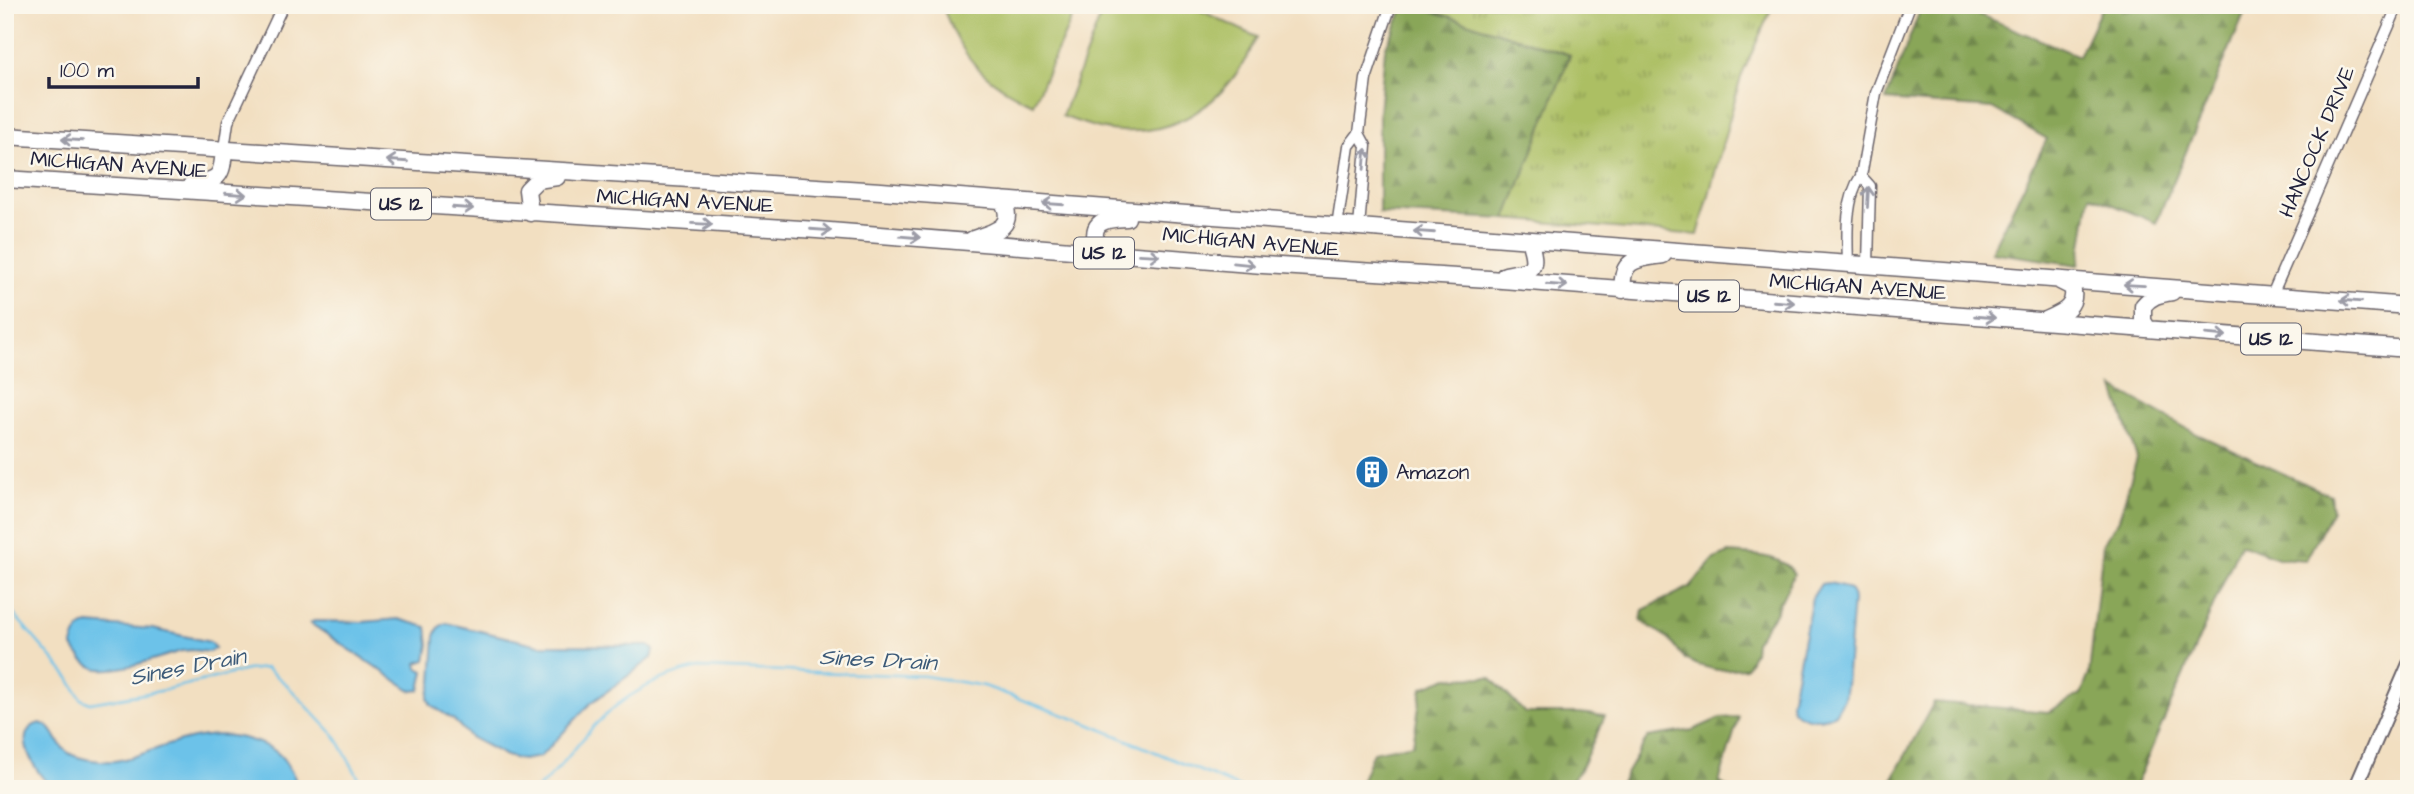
<svg xmlns="http://www.w3.org/2000/svg" width="2414" height="794" font-family="'Architects Daughter',sans-serif">
<defs>
<pattern id="grass-tufts" width="24" height="20" patternUnits="userSpaceOnUse" patternTransform="scale(1.75)"><rect width="24" height="20" fill="#acbf63"/><path d="M3 7l-1-3M5 7V3M7 7l1-3M15 17l-1-3M17 17v-4M19 17l1-3" fill="none" stroke="#8c9b53"/></pattern>
<pattern id="forest-firs" width="22" height="20" patternUnits="userSpaceOnUse" patternTransform="scale(1.75)"><rect width="22" height="20" fill="#89a659"/><path d="M5 1l3.5 6h-7zM16 11l3.5 6h-7z" fill="#70874b"/></pattern>
</defs>
<rect width="100%" height="100%" fill="#fbf7ec"/>
<filter id="ink" filterUnits="userSpaceOnUse"><feTurbulence type="fractalNoise" baseFrequency=".0143" numOctaves="2"/><feDisplacementMap in="SourceGraphic" scale="14" xChannelSelector="R" yChannelSelector="G"/><feConvolveMatrix kernelMatrix="1 2 1 2 8 2 1 2 1" color-interpolation-filters="sRGB"/></filter>
<filter id="wash" filterUnits="userSpaceOnUse"><feTurbulence type="fractalNoise" baseFrequency=".00686" numOctaves="4" result="noise"/><feDisplacementMap in="SourceGraphic" scale="28" xChannelSelector="R" yChannelSelector="G"/><feGaussianBlur stdDeviation="1.57" result="paint"/><feColorMatrix in="noise" values="0 0 0 0 0 0 0 0 0 0 0 0 0 0 0 0 0 1.4 0 .05"/><feComposite in="paint" operator="in"/></filter>
<g filter="url(#wash)">
<rect width="100%" height="100%" fill="#f2dfc1"/>
<path fill="url(#grass-tufts)" stroke="#67704f" stroke-width="2" d="M 1413,5 L 1773,5 L 1741,77 L 1698,235 L 1506,219 L 1570,55 Z"/>
<path fill="url(#forest-firs)" stroke="#56644a" stroke-width="2" d="M 1405,5 L 1413,5 L 1570,55 L 1506,219 L 1379,213 L 1379,113 L 1385,49 Z
M 1922,5 L 1956,5 L 2079,56 L 2103,5 L 2248,5 L 2156,223 L 2090,195 L 2079,265 L 1991,252 L 2047,139 L 1992,108 L 1886,100 Z
M 2114,388 L 2197,434 L 2330,495 L 2332,510 L 2306,560 L 2278,558 L 2240,544 L 2134,789 L 1887,789 L 1934,702 L 2048,712 L 2081,694 L 2089,674 L 2103,544 L 2119,519 L 2137,458 Z
M 1729,553 C 1749,555 1784,554 1794,574 L 1775,613 L 1755,642 L 1754,652 L 1746,668 L 1717,670 L 1698,665 L 1685,659 L 1668,638 L 1641,621 L 1643,610 L 1690,587 L 1714,559 Z
M 1490,677 L 1525,713 L 1579,713 L 1605,716 L 1579,772 L 1563,789 L 1358,789 L 1373,752 L 1413,744 L 1422,688 L 1448,678 Z
M 1739,717 L 1719,782 L 1730,789 L 1617,789 L 1648,737 L 1693,730 L 1720,718 Z"/>
<path fill="#acbf63" stroke="#67704f" stroke-width="2" d="M 942,5 L 1078,5 L 1033,104 C 982,81 961,57 942,5 Z
M 1105,5 L 1189,5 L 1257,37 C 1232,94 1186,135 1120,131 C 1100,130 1081,123 1062,116 Z"/>
<path fill="#6cc2e9" stroke="#477292" stroke-width="2" d="M 1829,583 L 1842,586 L 1851,591 L 1853,600 L 1846,685 L 1844,699 L 1835,714 C 1819,722 1806,720 1792,710 L 1791,702 L 1812,598 L 1821,584 Z
M 398,619 L 427,627 L 429,645 L 426,660 L 417,663 L 418,668 L 424,671 L 420,690 L 412,691 L 310,623 L 314,621 L 363,622 Z
M 446,623 L 539,645 L 649,646 L 654,650 L 652,658 L 590,704 L 540,757 L 522,760 L 506,756 L 470,737 L 454,720 L 431,705 L 428,698 L 432,683 L 435,636 L 439,627 Z
M 88,624 L 153,629 L 210,642 L 215,648 L 209,652 L 193,650 L 182,651 C 160,657 115,674 95,668 C 84,664 77,654 72,645 C 75,635 78,628 88,624 Z
M 40,723 C 55,727 54,740 65,750 C 73,758 89,760 100,761 C 119,763 135,756 153,750 C 186,738 218,729 253,741 C 265,745 276,749 284,760 C 290,770 297,777 297,789 L 55,789 C 39,779 7,731 40,723 Z"/>
<g fill="none" stroke-linecap="round" stroke-linejoin="round">
<path stroke="#6cc2e9" stroke-width="2.5" d="M 5,604 L 69,678 L 81,699 L 90,703 L 160,691 L 247,670 L 266,668 L 287,685 L 336,737 L 365,789
M 536,789 C 560,771 575,746 595,725 C 624,695 659,676 699,668 L 925,676 L 984,686 L 1089,724 L 1243,789"/>
</g>
</g>
<g filter="url(#ink)">
<g fill="none" stroke-linecap="round" stroke-linejoin="round">
<defs>
<path id="minor" d="M 1359,133 L 1366,79 L 1391,5
M 224,149 L 228,122 L 283,5
M 1861,176 L 1876,93 L 1910,5
M 1337,226 L 1349,146 L 1359,133 L 1366,146 L 1359,227
M 1848,263 C 1847,234 1845,200 1861,176 L 1870,186 L 1868,265
M 2272,295 L 2398,5"/>
<path id="tertiary" d="M 2355,789 L 2409,664"/>
<path id="primary" d="M 5,136 L 881,191 L 2409,306
M 5,179 L 817,230 L 1263,265 L 1489,279 L 2409,349
M 191,185 C 219,179 222,179 224,149
M 530,213 L 527,190 L 537,180 L 557,177
M 973,239 C 995,232 1017,227 1002,200
M 1099,252 C 1088,223 1100,219 1127,218
M 1505,275 C 1532,270 1539,271 1529,240
M 1623,290 C 1620,258 1638,259 1663,255
M 2046,320 C 2062,313 2078,307 2072,287 L 2060,281
M 2148,329 L 2143,321 L 2143,306 C 2151,296 2159,294 2172,292"/>
</defs>
<use href="#minor" stroke="#6b646a" stroke-width="13"/>
<use href="#tertiary" stroke="#6b646a" stroke-width="16"/>
<use href="#primary" stroke="#6b646a" stroke-width="19"/>
<use href="#minor" stroke="#fff" stroke-width="10"/>
<use href="#tertiary" stroke="#fff" stroke-width="12"/>
<use href="#primary" stroke="#fff" stroke-width="16"/>
</g>
<defs><path id="oneway-shaft" d="M-6 0H5M1.5-3L5.5 0L1.5 3" fill="none" stroke-width="1.6" stroke-linecap="round" stroke-linejoin="round" transform="scale(1.75)"/></defs>
<g stroke="#9c9ca7">
<use href="#oneway-shaft" transform="translate(72 140) rotate(-176)"/>
<use href="#oneway-shaft" transform="translate(1365 159) rotate(-85)"/>
<use href="#oneway-shaft" transform="translate(397 161) rotate(-176)"/>
<use href="#oneway-shaft" transform="translate(236 194) rotate(4)"/>
<use href="#oneway-shaft" transform="translate(1868 197) rotate(-87)"/>
<use href="#oneway-shaft" transform="translate(1053 204) rotate(-176)"/>
<use href="#oneway-shaft" transform="translate(463 208) rotate(4)"/>
<use href="#oneway-shaft" transform="translate(702 224) rotate(3)"/>
<use href="#oneway-shaft" transform="translate(821 230) rotate(4)"/>
<use href="#oneway-shaft" transform="translate(1424 232) rotate(-176)"/>
<use href="#oneway-shaft" transform="translate(910 237) rotate(5)"/>
<use href="#oneway-shaft" transform="translate(1149 255) rotate(3)"/>
<use href="#oneway-shaft" transform="translate(1244 264) rotate(6)"/>
<use href="#oneway-shaft" transform="translate(1557 285) rotate(4)"/>
<use href="#oneway-shaft" transform="translate(2134 285) rotate(-177)"/>
<use href="#oneway-shaft" transform="translate(2351 301) rotate(-175)"/>
<use href="#oneway-shaft" transform="translate(1784 302) rotate(4)"/>
<use href="#oneway-shaft" transform="translate(1985 317) rotate(5)"/>
<use href="#oneway-shaft" transform="translate(2216 335) rotate(5)"/>
</g>
</g>
<defs>
<symbol id="building-disc" viewBox="-11 -11 22 22"><circle r="9.5" fill="#1f6fb2" stroke="#fbf7ec"/><path d="M-4-6H4V6H1V3H-1V6H-4ZM-2.5-4.3h1.7v1.8h-1.7ZM.8-4.3h1.7v1.8H.8ZM-2.5-1h1.7V.8h-1.7ZM.8-1h1.7V.8H.8Z" fill="#fff"/></symbol>
</defs>
<g fill-rule="evenodd">
<use href="#building-disc" x="1353" y="453" width="38" height="38"/>
</g>
<g text-anchor="middle" dominant-baseline="central" stroke-width="5" stroke-linejoin="round" paint-order="stroke">
<g fill="#fbf7ec" stroke="#636270" stroke-width="2">
<rect x="371" y="188.5" width="60" height="31" rx="5"/>
<rect x="1074" y="237.5" width="60" height="31" rx="5"/>
<rect x="1679" y="280.5" width="60" height="31" rx="5"/>
<rect x="2241" y="323.5" width="60" height="31" rx="5"/>
</g>
<g font-size="19" font-weight="bold" fill="#22223b">
<text x="401" y="204">US 12</text>
<text x="1104" y="253">US 12</text>
<text x="1709" y="296">US 12</text>
<text x="2271" y="339">US 12</text>
</g>
<g font-size="21" fill="#22223b" stroke="#fbf7ec">
<text transform="translate(2317 142) rotate(-67)">HANCOCK DRIVE</text>
<text transform="translate(119 165) rotate(4)">MICHIGAN AVENUE</text>
<text transform="translate(685 201) rotate(3)">MICHIGAN AVENUE</text>
<text transform="translate(1251 242) rotate(5)">MICHIGAN AVENUE</text>
<text transform="translate(1858 287) rotate(4)">MICHIGAN AVENUE</text>
</g>
<g font-size="21" fill="#22223b" stroke="#fbf7ec" text-anchor="start">
<text x="1396" y="472">Amazon</text>
</g>
<g font-size="23" font-style="italic" fill="#3c5a78" stroke="#fbf7ec">
<text transform="translate(878 660) rotate(3)">Sines Drain</text>
<text transform="translate(188 667) rotate(-11)">Sines Drain</text>
</g>
</g>
<rect width="2414" height="794" fill="none" stroke="#fbf7ec" stroke-width="28"/>
<path d="M49 77v10h149v-10" fill="none" stroke="#22223b" stroke-width="3.5"/>
<text x="60" y="77" font-size="21" fill="#22223b" stroke="#fbf7ec" stroke-width="5" paint-order="stroke">100 m</text>
</svg>
